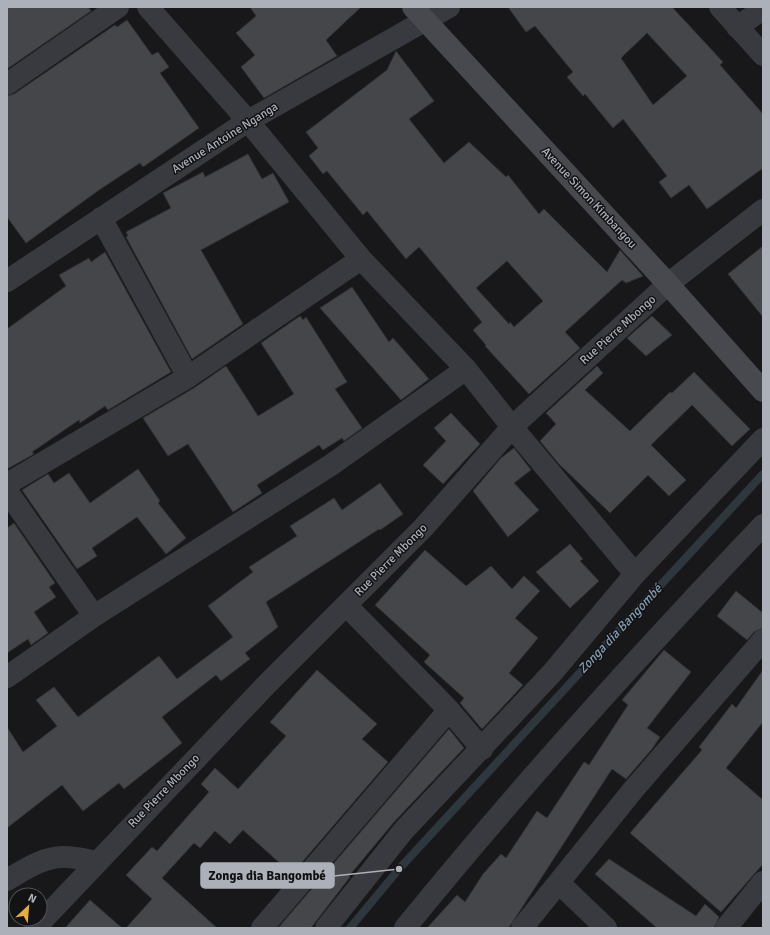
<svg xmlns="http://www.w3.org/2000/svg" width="770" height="935" font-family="Signika,sans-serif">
<rect width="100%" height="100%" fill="#18181a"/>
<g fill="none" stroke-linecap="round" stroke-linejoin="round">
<path stroke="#2f373e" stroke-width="8" d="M 350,928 L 399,869 L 763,474"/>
</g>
<path fill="#45464a" stroke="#323236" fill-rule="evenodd" d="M 7,7 L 88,7 L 91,11 L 7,69 Z
M 250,7 L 361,7 L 326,40 L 337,56 L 264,98 L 241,67 L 255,55 L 236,33 L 256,16 Z
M 508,7 L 672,7 L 723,62 L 720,65 L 763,114 L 763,168 L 707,209 L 689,185 L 671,198 L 659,182 L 667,176 L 623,119 L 613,128 L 585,94 L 583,96 L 567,77 L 573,72 L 535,26 L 526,32 ZM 647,33 L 687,76 L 653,105 L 621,58 Z
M 127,20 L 152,55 L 158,52 L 169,67 L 160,73 L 199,128 L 143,167 L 140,163 L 99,190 L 26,243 L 7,217 L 7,96 L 14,94 L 115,25 L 117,27 Z
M 396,51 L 434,101 L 409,119 L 444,163 L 469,142 L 506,177 L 508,175 L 539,214 L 544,209 L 607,272 L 620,250 L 643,276 L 626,283 L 622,280 L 565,332 L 580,348 L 529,394 L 485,346 L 486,345 L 473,330 L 482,322 L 419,247 L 406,259 L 367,211 L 363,215 L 327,171 L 323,174 L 309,156 L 318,148 L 306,132 L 387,70 ZM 507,261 L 543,301 L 514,327 L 510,322 L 509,324 L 476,288 Z
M 248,154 L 262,179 L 273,173 L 289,202 L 201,250 L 243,324 L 192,359 L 126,237 L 128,236 L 126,232 L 171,208 L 163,193 L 203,172 L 205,177 Z
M 763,246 L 763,317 L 728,274 Z
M 105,252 L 171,372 L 108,410 L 105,406 L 80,423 L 79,420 L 32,452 L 34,454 L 7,469 L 7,329 L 66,286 L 59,275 L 89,258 L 91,262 Z
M 352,287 L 389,342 L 393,338 L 429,379 L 401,400 L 320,308 Z
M 300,316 L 303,320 L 306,317 L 347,382 L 335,389 L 362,428 L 344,441 L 342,438 L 323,450 L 319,445 L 257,485 L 262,493 L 233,512 L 188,444 L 168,456 L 143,418 L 194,388 L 226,366 L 258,416 L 294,394 L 261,343 Z
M 652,316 L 672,335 L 646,356 L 627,338 Z
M 597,366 L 603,373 L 585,390 L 630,431 L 670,392 L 672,393 L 694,372 L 750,429 L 732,446 L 692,405 L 651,445 L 686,480 L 669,496 L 648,475 L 610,513 L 559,464 L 540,441 L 556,424 L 546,413 Z
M 451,413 L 480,444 L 443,484 L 423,465 L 446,441 L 434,428 Z
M 514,448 L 531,470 L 514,483 L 539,510 L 508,537 L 473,491 L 501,458 Z
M 138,469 L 160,501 L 158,503 L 186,538 L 166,554 L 137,517 L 92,548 L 97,556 L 77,569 L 22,490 L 48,474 L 54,483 L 69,473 L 90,503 Z
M 380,483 L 403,514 L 380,530 L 379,529 L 266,602 L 278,627 L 245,653 L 250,659 L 221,681 L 216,675 L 162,717 L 182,743 L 124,789 L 119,783 L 83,811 L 62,785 L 7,828 L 7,727 L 23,752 L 57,726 L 36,700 L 54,687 L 78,717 L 159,656 L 177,679 L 233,637 L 208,606 L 253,572 L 249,567 L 297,536 L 290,526 L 334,498 L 342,510 Z
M 14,523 L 55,583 L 49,587 L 56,597 L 34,612 L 48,633 L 31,645 L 28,639 L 7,653 L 7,528 Z
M 570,544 L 583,559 L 580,561 L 599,581 L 570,608 L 536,572 Z
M 425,550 L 466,586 L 491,566 L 512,589 L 524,576 L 540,591 L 515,618 L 538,638 L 509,673 L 523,685 L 482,729 L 460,703 L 464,698 L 424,662 L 430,655 L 375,605 Z
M 736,591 L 763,613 L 763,628 L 754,632 L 747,640 L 717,616 Z
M 664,650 L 691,672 L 647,728 L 660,737 L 652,749 L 626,779 L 612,769 L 510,926 L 508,928 L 427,928 L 457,895 L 465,902 L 483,874 L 501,854 L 506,858 L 537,811 L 547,818 L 584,762 L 589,765 L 628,705 L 622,700 Z
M 317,670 L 377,724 L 362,739 L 388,762 L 292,874 L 243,830 L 230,844 L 215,831 L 200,848 L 194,843 L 162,878 L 217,928 L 126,928 L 152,899 L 126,875 L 152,847 L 157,851 L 209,792 L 201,784 L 215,768 L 238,789 L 286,736 L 270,722 Z
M 763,670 L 763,722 L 726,768 L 763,800 L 763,864 L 721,912 L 630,833 L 702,750 L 699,747 L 732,704 L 736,708 Z
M 449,729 L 464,748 L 394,822 L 349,876 L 350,877 L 314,924 L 311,928 L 278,928 Z
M 609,859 L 696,916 L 705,904 L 719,917 L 714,928 L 657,928 L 595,874 Z
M 90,900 L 122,928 L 65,928 Z"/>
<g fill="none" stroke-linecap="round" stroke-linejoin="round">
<path stroke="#393a3f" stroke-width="22" d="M 148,7 L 248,121 L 361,259 L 466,369 L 512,427 L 635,574
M 720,7 L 763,55
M 737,27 L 763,9
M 7,84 L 118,7
M 101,218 L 188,377
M 7,281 L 248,121 L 449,7
M 7,484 L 188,377 L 361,259
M 7,491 L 94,616
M 346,605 L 449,710 L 482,749
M 7,677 L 94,616 L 331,465 L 466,369
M 7,880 C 24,870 44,856 65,857 C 76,857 87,860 97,862
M 559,883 L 606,928
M 35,928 L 268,683 L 424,527 L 512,427 L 668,284 L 763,210
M 262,928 L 449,710
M 326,928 L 404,830 L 552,673 L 635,574 L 763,439
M 405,928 C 518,789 639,655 763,525
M 522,928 L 633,790 L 763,640
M 726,928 L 763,882"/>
<path stroke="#47494f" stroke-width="22" d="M 413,7 L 668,284 L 763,391"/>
</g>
<g text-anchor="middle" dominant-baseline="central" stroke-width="3" stroke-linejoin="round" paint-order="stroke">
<g font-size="12" fill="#abb0b9" stroke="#131315">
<text transform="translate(225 138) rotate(-32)">Avenue Antoine Nganga</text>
<text transform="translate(589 198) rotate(47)">Avenue Simon Kimbangou</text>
<text transform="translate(618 330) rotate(-42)">Rue Pierre Mbongo</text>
<text transform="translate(391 560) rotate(-45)">Rue Pierre Mbongo</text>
<text transform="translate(164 791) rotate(-46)">Rue Pierre Mbongo</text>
</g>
<g font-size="13" font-style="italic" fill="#849eb2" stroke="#131315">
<text transform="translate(620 629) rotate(-47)">Zonga dia Bangombé</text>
</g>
</g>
<path fill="none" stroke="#abb0b9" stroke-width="1.5" d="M399 869L334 876"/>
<circle fill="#abb0b9" stroke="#131315" stroke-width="1.5" cx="399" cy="869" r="4"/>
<rect fill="#abb0b9" stroke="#abb0b9" stroke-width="1.5" x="201" y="863" width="133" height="25" rx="4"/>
<g font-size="13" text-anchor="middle" font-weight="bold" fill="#111">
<text x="267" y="880">Zonga dia Bangombé</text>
</g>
<rect width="770" height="935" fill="none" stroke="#abb0b9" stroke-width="16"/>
<g transform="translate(28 907) rotate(26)"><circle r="19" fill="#131315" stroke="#505257"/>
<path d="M0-3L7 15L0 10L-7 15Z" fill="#e9ac41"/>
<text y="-6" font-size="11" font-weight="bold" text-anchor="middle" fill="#abb0b9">N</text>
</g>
</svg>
